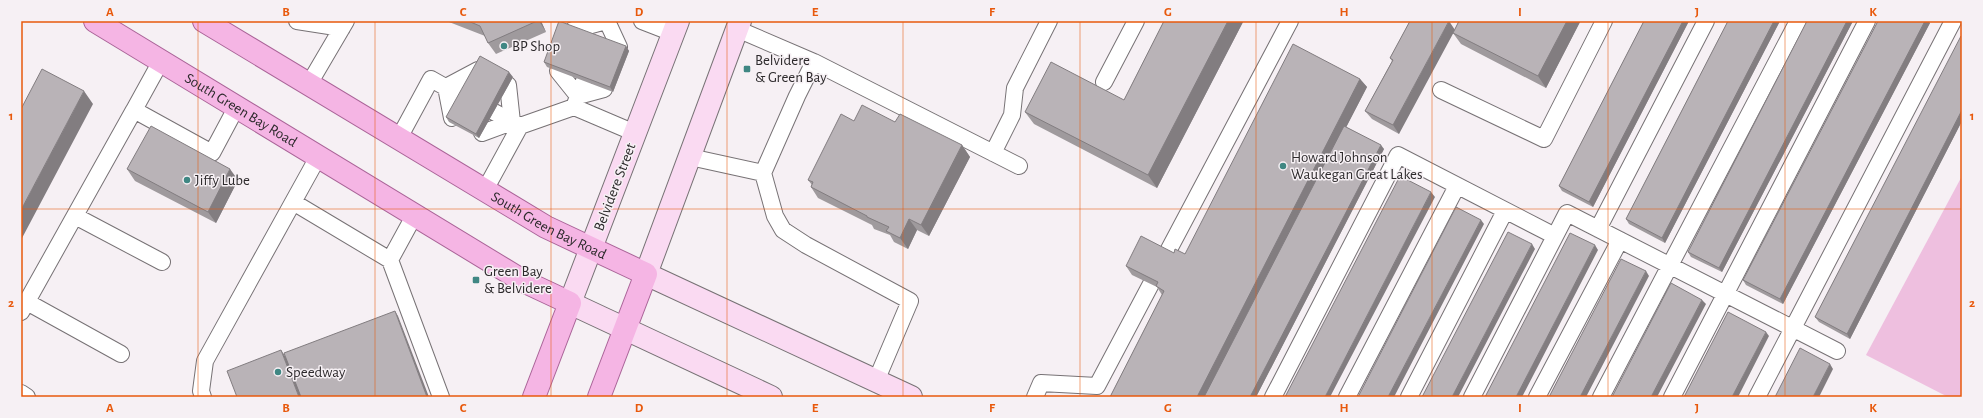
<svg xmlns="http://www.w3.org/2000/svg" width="1983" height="418" font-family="'Alegreya Sans',sans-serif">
<rect width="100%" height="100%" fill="#f6f0f4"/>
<path fill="#eebfdf" d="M 1962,176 L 1962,397 L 1948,397 L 1866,355 Z"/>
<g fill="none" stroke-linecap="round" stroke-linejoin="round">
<defs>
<path id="service" d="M 297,21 L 342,28
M 607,21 L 619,47
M 642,21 L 673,33
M 737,29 L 814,62
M 573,30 L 606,21
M 161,61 L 134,110 L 212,153 L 236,108
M 558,71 L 578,96 L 604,89
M 1104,82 L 1136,21
M 309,84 L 346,21
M 508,85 L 512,122
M 446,87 L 478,70
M 446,87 L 452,118
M 1441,90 L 1544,139 L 1604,21
M 574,107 L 635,133
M 494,112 L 518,125
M 482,133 L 512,122
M 399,138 L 431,79 L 463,97
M 993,153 L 1012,115 L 1015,88 L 1049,21
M 690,157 L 763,173 L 775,216 L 783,230 L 806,245 L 910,301 L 876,381
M 763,173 L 797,96 L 814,62 L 1019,166
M 485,190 L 520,126 L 574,107 L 584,81
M 293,202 L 390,260 L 441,397
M 75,216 L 162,262
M 1598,229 L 1706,21
M 1166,255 L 1290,21
M 390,260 L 414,216
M 27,302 L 121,354
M 21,312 L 134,110
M 21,393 L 27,397
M 203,397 L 201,391 L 205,361 L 318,157
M 1035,397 L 1041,383 L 1097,386 L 1151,284
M 1273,397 L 1398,155 L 1555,236
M 1347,397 L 1457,186
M 1409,397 L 1505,211
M 1472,397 L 1567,213 L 1837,351
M 1537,397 L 1620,240
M 1601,397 L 1798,21
M 1672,397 L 1867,21
M 1757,397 L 1953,21"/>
<path id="secondary" d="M 678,21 L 570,303 L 771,397
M 740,21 L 646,274 L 911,397"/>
<g id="primary">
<path id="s1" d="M 95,21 L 523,281 L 570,303 L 534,397"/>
<path id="s2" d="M 204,21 L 546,227 L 646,274 L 599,397"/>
</g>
</defs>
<use href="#service" stroke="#777275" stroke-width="18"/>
<use href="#secondary" stroke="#777275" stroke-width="24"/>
<use href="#primary" stroke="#aa6498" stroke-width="24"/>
<use href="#service" stroke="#fff" stroke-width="16"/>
<use href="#secondary" stroke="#fadaf2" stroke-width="22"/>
<use href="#primary" stroke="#f5b5e4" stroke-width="22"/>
</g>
<path fill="#9f9a9d" d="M 449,21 L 541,21 L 546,32 L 496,54 L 488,43 L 485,36 L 449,22 Z
M 1164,21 L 1243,21 L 1243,22 L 1157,188 L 1034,124 L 1025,112 L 1124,100 Z
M 1410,21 L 1399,134 L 1372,119 L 1365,111 L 1392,61 L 1390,58 Z
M 1459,21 L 1579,21 L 1580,22 L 1546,88 L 1461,44 L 1453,33 Z
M 1644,21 L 1689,21 L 1593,207 L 1562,191 L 1559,186 Z
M 1728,21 L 1780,21 L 1665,243 L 1629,224 L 1626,219 Z
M 1807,21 L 1853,21 L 1722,272 L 1691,257 L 1688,252 Z
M 1878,21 L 1928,21 L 1930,23 L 1783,304 L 1746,285 L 1743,280 Z
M 1962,36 L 1962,121 L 1850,339 L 1819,322 L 1815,317 Z
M 626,46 L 629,51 L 613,92 L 547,67 L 544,62 Z
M 513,77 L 479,138 L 449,122 L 446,117 Z
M 1360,79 L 1367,87 L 1346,127 L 1384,149 L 1256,397 L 1110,397 L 1162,295 L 1157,287 L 1132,275 L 1126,266 L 1174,253 L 1185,254 Z
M 854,121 L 895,122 L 962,145 L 970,157 L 929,236 L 917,230 L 908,249 L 894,242 L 890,235 L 874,229 L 872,225 L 818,198 L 811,187 L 812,185 L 808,180 Z
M 127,169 L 238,180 L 216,223 L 135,181 Z"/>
<path fill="#827d80" d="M 539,21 L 541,21 L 546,32 Z
M 1228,21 L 1243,21 L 1243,22 L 1157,188 L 1148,175 Z
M 1449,21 L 1455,30 L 1399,134 L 1393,125 Z
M 1567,21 L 1579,21 L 1580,22 L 1546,88 L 1538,76 Z
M 1683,21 L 1689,21 L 1593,207 L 1589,202 Z
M 1774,21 L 1780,21 L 1665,243 L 1662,238 Z
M 1847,21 L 1853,21 L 1722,272 L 1719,268 Z
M 1925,21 L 1928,21 L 1930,23 L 1783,304 L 1780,299 Z
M 626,46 L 629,51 L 613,92 L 610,87 Z
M 509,72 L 513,77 L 479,138 L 476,134 Z
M 1360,79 L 1367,87 L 1207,397 L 1197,397 Z
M 84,91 L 93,104 L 21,240 L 21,210 Z
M 1962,110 L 1962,121 L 1850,339 L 1847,334 Z
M 962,145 L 970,157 L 929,236 L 921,225 Z
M 1381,145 L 1384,149 L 1256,397 L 1250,397 Z
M 230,169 L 238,180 L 216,223 L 208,212 Z
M 1431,192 L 1435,197 L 1330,397 L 1325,397 Z
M 909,219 L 917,230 L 908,249 L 900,238 Z
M 1481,220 L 1484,224 L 1394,397 L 1388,397 Z
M 1532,244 L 1535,249 L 1458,397 L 1452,397 Z
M 1595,245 L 1598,250 L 1522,397 L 1516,397 Z
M 1646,271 L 1649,276 L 1586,397 L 1580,397 Z
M 1702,300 L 1706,304 L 1657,397 L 1651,397 Z
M 395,311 L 398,316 L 429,397 L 427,397 Z
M 1766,332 L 1769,336 L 1738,397 L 1732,397 Z
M 281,350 L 289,362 L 303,397 L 299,397 Z
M 1830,364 L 1833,369 L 1819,397 L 1813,397 Z"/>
<path fill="#b9b3b7" stroke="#827d80" d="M 468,21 L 537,21 L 488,43 L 480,26 Z
M 559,21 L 626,46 L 610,87 L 544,62 Z
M 1164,21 L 1228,21 L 1148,175 L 1025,112 L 1051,62 L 1124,100 Z
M 1410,21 L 1449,21 L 1393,125 L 1365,111 L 1393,60 L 1390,58 Z
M 1459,21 L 1567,21 L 1538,76 L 1453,33 Z
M 1644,21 L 1683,21 L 1589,202 L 1559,186 Z
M 1728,21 L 1774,21 L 1662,238 L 1626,219 Z
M 1807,21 L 1847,21 L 1719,268 L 1688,252 Z
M 1878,21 L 1925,21 L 1780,299 L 1743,280 Z
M 1961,36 L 1962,36 L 1962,110 L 1847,334 L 1815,317 Z
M 1293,44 L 1360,79 L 1197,397 L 1110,397 L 1164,291 L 1156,286 L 1158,282 L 1126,266 L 1141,236 L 1174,253 L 1175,249 L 1185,254 Z
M 480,56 L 509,72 L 476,134 L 446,117 Z
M 42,69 L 84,91 L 21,210 L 21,109 Z
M 862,105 L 895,122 L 900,114 L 962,145 L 921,225 L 909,219 L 900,238 L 886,231 L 889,227 L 867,217 L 867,216 L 811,187 L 813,182 L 808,180 L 841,114 L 854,121 Z
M 151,126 L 230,169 L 208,212 L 127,169 Z
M 1344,126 L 1381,145 L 1250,397 L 1204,397 Z
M 1400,176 L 1431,192 L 1325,397 L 1285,397 Z
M 1456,207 L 1481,220 L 1388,397 L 1358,397 Z
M 1508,232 L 1532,244 L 1452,397 L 1422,397 Z
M 1570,233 L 1595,245 L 1516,397 L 1485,397 Z
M 1621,259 L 1646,271 L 1580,397 L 1549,397 Z
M 1671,283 L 1702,300 L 1651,397 L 1612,397 Z
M 395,311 L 427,397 L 301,397 L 284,353 Z
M 1728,312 L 1766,332 L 1732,397 L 1684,397 Z
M 1800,348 L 1830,364 L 1813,397 L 1775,397 Z
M 281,350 L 299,397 L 237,397 L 227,371 Z"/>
<path fill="none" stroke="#e8590c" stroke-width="1" stroke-opacity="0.55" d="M 198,21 L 198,397M 375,21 L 375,397M 551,21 L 551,397M 727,21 L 727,397M 903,21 L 903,397M 1080,21 L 1080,397M 1256,21 L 1256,397M 1432,21 L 1432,397M 1608,21 L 1608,397M 1785,21 L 1785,397M 21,209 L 1962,209"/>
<g fill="#3f8783" stroke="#f6f0f4" stroke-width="1.5">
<circle cx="504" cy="46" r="4"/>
<rect x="743" y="65" width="8" height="8" rx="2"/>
<circle cx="1283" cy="166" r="4"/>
<circle cx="187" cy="180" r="4"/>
<rect x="472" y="276" width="8" height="8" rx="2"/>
<circle cx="278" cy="372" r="4"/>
</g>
<g text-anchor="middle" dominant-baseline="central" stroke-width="3" stroke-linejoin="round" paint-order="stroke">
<g font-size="15" fill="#2d2a2c" stroke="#f6f0f4" text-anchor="start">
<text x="512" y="46">BP Shop</text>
<text x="755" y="60">Belvidere<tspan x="755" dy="17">&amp; Green Bay</tspan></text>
<text x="1291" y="157">Howard Johnson<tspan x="1291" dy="17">Waukegan Great Lakes</tspan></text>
<text x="195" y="180">Jiffy Lube</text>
<text x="484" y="271">Green Bay<tspan x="484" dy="17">&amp; Belvidere</tspan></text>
<text x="286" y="372">Speedway</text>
</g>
<g font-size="15" fill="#2d2a2c" stroke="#f6f0f4">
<text stroke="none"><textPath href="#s1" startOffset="171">South Green Bay Road</textPath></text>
<text transform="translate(615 187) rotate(-69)">Belvidere Street</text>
<text stroke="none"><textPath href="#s2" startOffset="401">South Green Bay Road</textPath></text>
</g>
</g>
<rect width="1983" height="418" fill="none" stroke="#f6f0f4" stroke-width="44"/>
<rect x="22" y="22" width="1939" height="374" fill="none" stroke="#e8590c" stroke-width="1.5"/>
<g font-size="13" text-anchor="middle" font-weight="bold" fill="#e8590c">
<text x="110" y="16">A</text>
<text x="286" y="16">B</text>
<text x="463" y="16">C</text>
<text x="639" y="16">D</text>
<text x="815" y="16">E</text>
<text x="992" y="16">F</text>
<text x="1168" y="16">G</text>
<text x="1344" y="16">H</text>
<text x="1520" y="16">I</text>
<text x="1697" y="16">J</text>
<text x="1873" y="16">K</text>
<text x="11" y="120">1</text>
<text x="1972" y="120">1</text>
<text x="11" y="307">2</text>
<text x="1972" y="307">2</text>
<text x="110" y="412">A</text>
<text x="286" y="412">B</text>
<text x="463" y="412">C</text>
<text x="639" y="412">D</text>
<text x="815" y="412">E</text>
<text x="992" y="412">F</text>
<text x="1168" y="412">G</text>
<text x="1344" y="412">H</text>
<text x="1520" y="412">I</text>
<text x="1697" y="412">J</text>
<text x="1873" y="412">K</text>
</g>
</svg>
